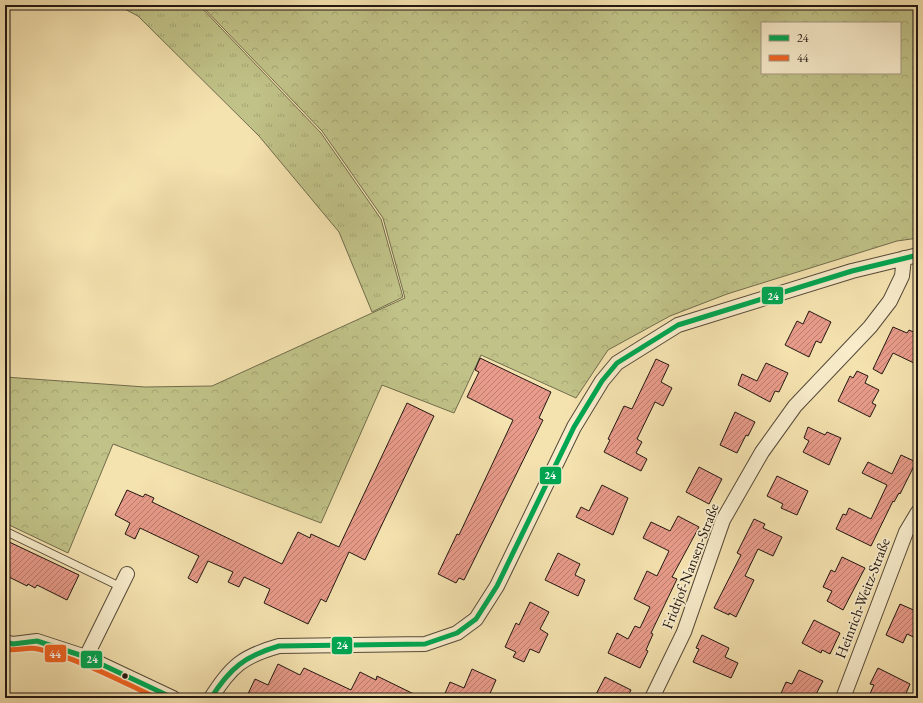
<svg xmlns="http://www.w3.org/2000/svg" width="923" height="703" font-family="'EB Garamond',serif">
<defs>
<pattern id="grass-tufts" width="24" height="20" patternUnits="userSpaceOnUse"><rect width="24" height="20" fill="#c0c287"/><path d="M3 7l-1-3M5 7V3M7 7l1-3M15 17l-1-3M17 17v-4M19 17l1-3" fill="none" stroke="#a5a674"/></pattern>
<pattern id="forest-crowns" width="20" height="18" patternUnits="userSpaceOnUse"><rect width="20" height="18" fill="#c0c287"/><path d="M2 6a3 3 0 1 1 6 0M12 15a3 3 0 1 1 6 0" fill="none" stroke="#a5a674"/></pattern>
<pattern id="building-hatch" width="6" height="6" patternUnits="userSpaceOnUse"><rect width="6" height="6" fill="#e89b8a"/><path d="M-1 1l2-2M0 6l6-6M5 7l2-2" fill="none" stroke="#bc7d6f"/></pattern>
</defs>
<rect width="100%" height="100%" fill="#f4e2af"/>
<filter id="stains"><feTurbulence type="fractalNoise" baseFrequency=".005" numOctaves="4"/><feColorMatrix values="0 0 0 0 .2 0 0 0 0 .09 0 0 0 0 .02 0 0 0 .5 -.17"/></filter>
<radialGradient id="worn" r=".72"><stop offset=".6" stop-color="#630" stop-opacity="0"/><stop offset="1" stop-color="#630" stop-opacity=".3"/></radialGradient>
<path fill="url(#grass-tufts)" stroke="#716c4c" d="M 117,5 L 199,5 L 321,133 L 381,219 L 403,297 L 372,312 L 339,232 L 259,136 L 138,16 Z"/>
<path fill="url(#forest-crowns)" stroke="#716c4c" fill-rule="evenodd" d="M 201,5 L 918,5 L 918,238 L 897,241 L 727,294 L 670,316 L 608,350 L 576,398 L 481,355 L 454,413 L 382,385 L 321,523 L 113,444 L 68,553 L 5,523 L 5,377 L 145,387 L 212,386 L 405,298 L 383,218 L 322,131 ZM 762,23 L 900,23 L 900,73 L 762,73 Z"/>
<path fill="url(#building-hatch)" stroke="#221712" d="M 809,311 L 831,322 L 821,343 L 816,341 L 809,357 L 785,345 L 797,321 L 803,324 Z
M 893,327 L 907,333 L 909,330 L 918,334 L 918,365 L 893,353 L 882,374 L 873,369 Z
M 480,358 L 551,392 L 539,418 L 543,420 L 471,566 L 464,580 L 459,578 L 456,583 L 438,574 L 457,534 L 459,535 L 513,420 L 467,397 L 479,372 L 475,370 Z
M 656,359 L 669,365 L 661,382 L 672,388 L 663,406 L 655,402 L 637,439 L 642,442 L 636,453 L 647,459 L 641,471 L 604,452 L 610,440 L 608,439 L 624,406 L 632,409 Z
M 766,363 L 788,373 L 779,392 L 775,391 L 770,402 L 738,385 L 742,374 L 757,381 Z
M 857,371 L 868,376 L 865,383 L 879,390 L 872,403 L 876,405 L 870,417 L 838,401 L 850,376 L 853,378 Z
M 407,403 L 434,416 L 365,560 L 349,552 L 326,602 L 321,599 L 308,624 L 264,603 L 270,589 L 244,577 L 239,587 L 228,582 L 233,572 L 208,561 L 197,583 L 188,578 L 199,556 L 140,528 L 135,539 L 125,534 L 130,523 L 115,515 L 127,490 L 143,497 L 145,494 L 154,498 L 152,502 L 282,564 L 298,532 L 310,538 L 311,534 L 339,547 Z
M 735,412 L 755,422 L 748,436 L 746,435 L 737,453 L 720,445 Z
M 808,427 L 825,435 L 827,432 L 841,438 L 829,465 L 803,452 L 809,441 L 804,438 Z
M 901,455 L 916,462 L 900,494 L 899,493 L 894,502 L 893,501 L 871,546 L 836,529 L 843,514 L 846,515 L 849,508 L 871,519 L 887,485 L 862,473 L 868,462 L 892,474 Z
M 699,467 L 722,479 L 709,504 L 686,492 Z
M 777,476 L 808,491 L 797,515 L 781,508 L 783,504 L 767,496 Z
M 602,485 L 628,498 L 613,535 L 576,517 L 581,507 L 589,511 Z
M 678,516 L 699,527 L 672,577 L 677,579 L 651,633 L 653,634 L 646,650 L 648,651 L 640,668 L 608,653 L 617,633 L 628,639 L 635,626 L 640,628 L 650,607 L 634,599 L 647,571 L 657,576 L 669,551 L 643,538 L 651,522 L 670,531 Z
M 754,519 L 765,524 L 763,528 L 782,537 L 773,556 L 758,549 L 745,576 L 754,580 L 736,617 L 729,613 L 729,615 L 714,608 L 741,555 L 737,553 Z
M 5,540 L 79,575 L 67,600 L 37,585 L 35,588 L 28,584 L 27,586 L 5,575 Z
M 558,553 L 580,564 L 575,575 L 585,580 L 578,596 L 545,580 Z
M 842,557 L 865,568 L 843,610 L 827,601 L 832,591 L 823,587 L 831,570 L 835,572 Z
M 530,602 L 549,612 L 540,629 L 548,634 L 539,653 L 530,649 L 524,662 L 513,657 L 516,652 L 505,647 L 516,623 L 519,625 Z
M 900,604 L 918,612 L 918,639 L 907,634 L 903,643 L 886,635 Z
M 814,620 L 840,633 L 830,654 L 822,650 L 821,653 L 802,643 Z
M 702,635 L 729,648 L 725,657 L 738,663 L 731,678 L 693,662 L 699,649 L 696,648 Z
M 278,664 L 300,675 L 304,668 L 351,690 L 360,672 L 376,680 L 377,676 L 422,698 L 246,698 L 255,679 L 268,685 Z
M 878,668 L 910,684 L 904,698 L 868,698 L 874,685 L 870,684 Z
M 472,669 L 496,680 L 488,698 L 443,698 L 450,682 L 464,688 Z
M 799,670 L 823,681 L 814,698 L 779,698 L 786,682 L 792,684 Z
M 605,677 L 631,690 L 627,698 L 594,698 Z"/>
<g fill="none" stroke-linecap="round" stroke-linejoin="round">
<defs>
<path id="lane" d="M 5,531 L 121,587"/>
<path id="street" d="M 5,642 L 13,644 L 37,641 L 86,657 L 173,698
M 86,657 L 127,574
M 211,698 C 231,666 243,656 279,646 L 425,644 L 457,633 L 476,619 L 497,586 L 574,427 L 602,381 L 617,363 L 678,325 L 852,271 L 918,255
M 652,698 L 684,632 L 723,520 L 762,452 L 795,406 L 870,327 L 890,301 L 902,276 L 904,258
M 843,698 L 906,532 L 918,512"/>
</defs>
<use href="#lane" stroke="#564a39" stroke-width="9"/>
<use href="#street" stroke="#564a39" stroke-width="16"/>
<use href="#lane" stroke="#f8eccb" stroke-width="7"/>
<use href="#street" stroke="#f8eccb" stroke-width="14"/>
<defs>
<path id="bus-1" d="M 5,642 L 13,644 L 37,641 L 86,657 L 173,698
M 211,698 C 230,668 245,656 279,646 L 425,644 L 457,633 L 476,619 L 497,586 L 574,427 L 602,381 L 617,363 L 678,325 L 852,271 L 918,255"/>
<path id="bus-2" d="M 5,649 C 16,652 28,646 38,649 C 80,659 118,680 157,698"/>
</defs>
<use href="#bus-1" stroke="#f8eccb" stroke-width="8"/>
<use href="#bus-2" stroke="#f8eccb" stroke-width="8"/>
<use href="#bus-1" stroke="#00a651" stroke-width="5"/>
<use href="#bus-2" stroke="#f26522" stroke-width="5"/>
</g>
<circle fill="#221712" stroke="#f8eccb" stroke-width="1.5" cx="125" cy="676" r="3.5"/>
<g text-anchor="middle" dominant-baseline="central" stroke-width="3.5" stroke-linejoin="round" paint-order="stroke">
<g font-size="15" fill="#221712" stroke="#f8eccb">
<text transform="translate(690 566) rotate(-69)">Fridtjof-Nansen-Straße</text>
<text transform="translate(862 598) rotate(-69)">Heinrich-Weitz-Straße</text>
</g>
</g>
<g stroke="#f8eccb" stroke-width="1.5">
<rect x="761" y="286" width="23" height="19" rx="4" fill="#00a651"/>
<rect x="539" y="466" width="23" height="19" rx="4" fill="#00a651"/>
<rect x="331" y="636" width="22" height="19" rx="4" fill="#00a651"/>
<rect x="44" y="644" width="23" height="19" rx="4" fill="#f26522"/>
<rect x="80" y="650" width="23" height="19" rx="4" fill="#00a651"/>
</g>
<g font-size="11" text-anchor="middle" font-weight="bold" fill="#fff">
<text x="773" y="300">24</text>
<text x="550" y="479">24</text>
<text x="342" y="649">24</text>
<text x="55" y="658">44</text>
<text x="92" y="663">24</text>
</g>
<rect width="923" height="703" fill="none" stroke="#f4e2af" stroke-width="20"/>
<rect x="6" y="6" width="911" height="691" fill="none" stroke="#221712" stroke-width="2"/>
<rect x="10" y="10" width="903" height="683" fill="none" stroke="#221712"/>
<rect x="761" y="22" width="140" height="52" fill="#f8eccb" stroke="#a29781"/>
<rect x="769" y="35" width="20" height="6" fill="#00a651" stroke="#a29781"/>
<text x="797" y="42" font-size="12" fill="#221712">24</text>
<rect x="769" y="55" width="20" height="6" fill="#f26522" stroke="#a29781"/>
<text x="797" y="62" font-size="12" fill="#221712">44</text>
<rect width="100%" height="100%" filter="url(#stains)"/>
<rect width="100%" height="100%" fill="url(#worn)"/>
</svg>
